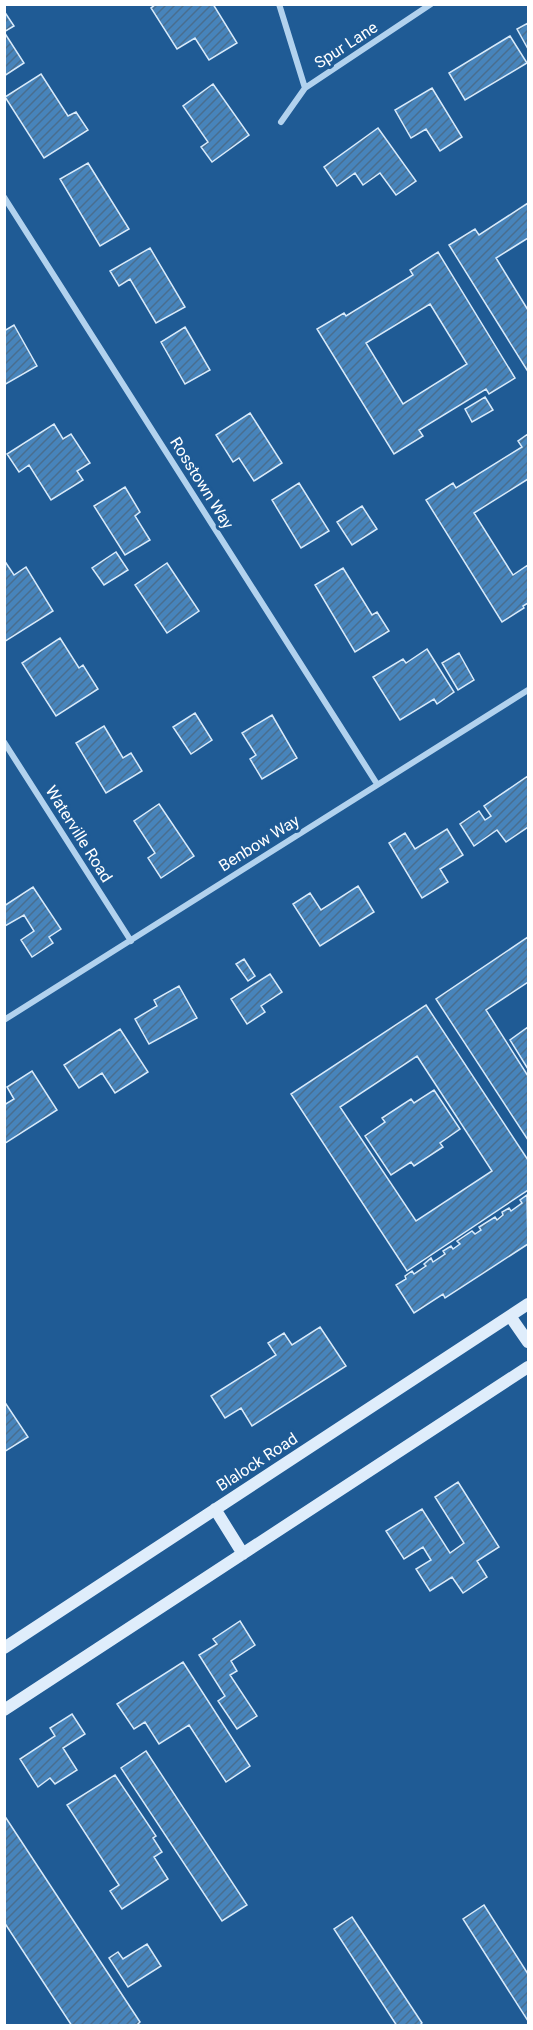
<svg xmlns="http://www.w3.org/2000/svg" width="533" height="2030" font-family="Roboto,sans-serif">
<defs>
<pattern id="building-hatch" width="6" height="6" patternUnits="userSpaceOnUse" patternTransform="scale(1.5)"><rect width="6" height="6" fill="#4784bb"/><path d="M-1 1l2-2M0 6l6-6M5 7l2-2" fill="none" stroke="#496e8f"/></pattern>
</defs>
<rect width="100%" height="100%" fill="#1f5b95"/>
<path fill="url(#building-hatch)" stroke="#d8eafa" stroke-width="1.5" fill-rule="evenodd" d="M 156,4 L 213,4 L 237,43 L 209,60 L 195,38 L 177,49 L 151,8 Z
M 4,11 L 14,26 L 4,32 Z
M 528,23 L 528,49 L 517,29 Z
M 4,32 L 24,63 L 4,76 Z
M 510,36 L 527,63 L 465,100 L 449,73 Z
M 41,74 L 68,116 L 76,112 L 88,130 L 44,158 L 5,97 Z
M 213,84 L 249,135 L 212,162 L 201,147 L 208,142 L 183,106 Z
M 432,88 L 462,137 L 440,151 L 426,129 L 411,138 L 395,110 Z
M 378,128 L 416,181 L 396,195 L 380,173 L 363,185 L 355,173 L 337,186 L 324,167 Z
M 88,163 L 129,229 L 100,246 L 60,179 Z
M 528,203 L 528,238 L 496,258 L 528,310 L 528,369 L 527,370 L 449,245 L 475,229 L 479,235 Z
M 150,248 L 185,307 L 156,323 L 130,279 L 119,286 L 110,271 Z
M 438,252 L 515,378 L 489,394 L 486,389 L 419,430 L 423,436 L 394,454 L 317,329 L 344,313 L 346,316 L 413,275 L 410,270 ZM 430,304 L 467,364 L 403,404 L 366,343 Z
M 14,325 L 37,366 L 4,385 L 4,331 Z
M 185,327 L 210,370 L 185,384 L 161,342 Z
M 485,397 L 493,410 L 472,422 L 465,409 Z
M 250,413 L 282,463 L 254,481 L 239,458 L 233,462 L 216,435 Z
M 54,424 L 63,439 L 71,434 L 90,463 L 77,471 L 83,480 L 51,500 L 29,465 L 19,472 L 7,454 Z
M 528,434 L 528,479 L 474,513 L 513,575 L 528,565 L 528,603 L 523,606 L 524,608 L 502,622 L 426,500 L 453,483 L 456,488 L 522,447 L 518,441 Z
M 299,483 L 329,531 L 301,548 L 272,500 Z
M 125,487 L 140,512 L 135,516 L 150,540 L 125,555 L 94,506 Z
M 362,506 L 377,529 L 352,545 L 337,522 Z
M 116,552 L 128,570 L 104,585 L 92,568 Z
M 4,560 L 14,575 L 26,567 L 53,611 L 4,642 Z
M 167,563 L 199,611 L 167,633 L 135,585 Z
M 343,568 L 372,615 L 377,612 L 389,631 L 355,652 L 315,585 Z
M 60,638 L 79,668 L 83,665 L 98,689 L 56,716 L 22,663 Z
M 427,649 L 454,692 L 437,704 L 434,699 L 400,720 L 373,677 L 403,659 L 406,663 Z
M 459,653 L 474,680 L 458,690 L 442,663 Z
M 195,713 L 212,740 L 191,754 L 173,727 Z
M 272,715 L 297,758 L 262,779 L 250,759 L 256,755 L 242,733 Z
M 104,726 L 123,758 L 131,753 L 142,771 L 106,793 L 76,743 Z
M 528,776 L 528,827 L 506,842 L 497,830 L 474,846 L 460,824 L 479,811 L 485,820 L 491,816 L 484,806 Z
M 159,804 L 194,856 L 161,878 L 148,858 L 155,853 L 134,821 Z
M 447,829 L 463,855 L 440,869 L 448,882 L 422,898 L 389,843 L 405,833 L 415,849 Z
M 358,886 L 374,912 L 320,946 L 293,904 L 310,893 L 321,910 Z
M 33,887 L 61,929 L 49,937 L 53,943 L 32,957 L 21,940 L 34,931 L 24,915 L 5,926 L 4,906 Z
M 528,937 L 528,982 L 486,1010 L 528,1076 L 528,1140 L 436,999 Z
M 244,959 L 255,976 L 248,981 L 236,964 Z
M 270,974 L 282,992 L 261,1006 L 265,1012 L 247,1024 L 231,999 Z
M 179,986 L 197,1018 L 149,1044 L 135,1019 L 157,1006 L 154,1000 Z
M 426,1005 L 528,1160 L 528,1190 L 407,1271 L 291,1094 ZM 417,1056 L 492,1171 L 416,1221 L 340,1107 Z
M 528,1027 L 528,1069 L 510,1040 Z
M 120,1029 L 148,1072 L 115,1093 L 102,1073 L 79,1088 L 64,1065 Z
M 32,1071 L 57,1110 L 4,1144 L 4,1105 L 14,1099 L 7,1087 Z
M 434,1090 L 460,1129 L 440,1143 L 443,1147 L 414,1166 L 411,1162 L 391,1175 L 365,1136 L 385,1122 L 382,1118 L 411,1099 L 414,1103 Z
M 527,1195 L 528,1244 L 445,1298 L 443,1294 L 414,1313 L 396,1285 L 406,1279 L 405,1276 L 412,1271 L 414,1274 L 426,1266 L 424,1264 L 431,1258 L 433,1262 L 445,1254 L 443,1251 L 451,1246 L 453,1249 L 460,1244 L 457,1241 L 472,1231 L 475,1234 L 481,1230 L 479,1227 L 495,1217 L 497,1220 L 503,1215 L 502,1212 L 509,1208 L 511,1211 L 522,1203 L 520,1200 Z
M 320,1327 L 346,1366 L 252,1426 L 241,1408 L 225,1418 L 211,1396 L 276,1355 L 268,1343 L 284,1333 L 292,1345 Z
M 4,1401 L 28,1437 L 4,1452 Z
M 458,1482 L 499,1547 L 477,1561 L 487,1577 L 463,1593 L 452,1577 L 430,1591 L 416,1569 L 431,1560 L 423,1547 L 404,1559 L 386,1531 L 422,1509 L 450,1553 L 464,1543 L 435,1497 Z
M 240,1621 L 255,1645 L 231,1661 L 237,1671 L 230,1675 L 257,1716 L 237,1729 L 218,1701 L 225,1696 L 199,1655 L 217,1644 L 213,1639 Z
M 183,1662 L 250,1766 L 226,1782 L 189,1725 L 159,1744 L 145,1722 L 134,1729 L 117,1704 Z
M 72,1714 L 85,1734 L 63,1748 L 77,1770 L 55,1784 L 50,1778 L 38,1787 L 20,1759 L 55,1736 L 50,1728 Z
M 146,1751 L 247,1905 L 222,1921 L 121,1768 Z
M 115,1775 L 156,1836 L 153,1838 L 162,1852 L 154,1857 L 168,1879 L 122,1909 L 110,1891 L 119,1885 L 67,1805 Z
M 4,1815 L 140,2022 L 136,2026 L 72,2026 L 4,1922 Z
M 484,1905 L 528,1974 L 528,2021 L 463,1919 Z
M 352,1917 L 422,2023 L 419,2026 L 397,2026 L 334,1929 Z
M 147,1944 L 161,1966 L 128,1987 L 109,1958 L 118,1952 L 123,1959 Z"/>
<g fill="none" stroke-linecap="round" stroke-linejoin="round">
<path stroke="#b2d2ee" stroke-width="6" d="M 279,4 L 305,88 L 281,122
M 305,88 L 431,4
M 4,197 L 377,784
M 4,742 L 131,941
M 4,1020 L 528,690"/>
<path stroke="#dfedfb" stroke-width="12" d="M 510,1316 L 528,1342
M 215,1509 L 243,1554
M 4,1648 L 528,1304
M 4,1710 L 528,1367"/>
</g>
<g text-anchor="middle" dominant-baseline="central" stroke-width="6" stroke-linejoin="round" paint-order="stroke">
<g font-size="16" fill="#fff" stroke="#1f5b95">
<text transform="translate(346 45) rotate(-33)">Spur Lane</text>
<text transform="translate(202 483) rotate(58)">Rosstown Way</text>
<text transform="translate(79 834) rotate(58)">Waterville Road</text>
<text transform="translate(259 843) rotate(-32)">Benbow Way</text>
<text transform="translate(257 1462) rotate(-33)">Blalock Road</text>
</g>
</g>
<rect width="533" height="2030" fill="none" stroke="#ffffff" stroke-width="12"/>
</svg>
